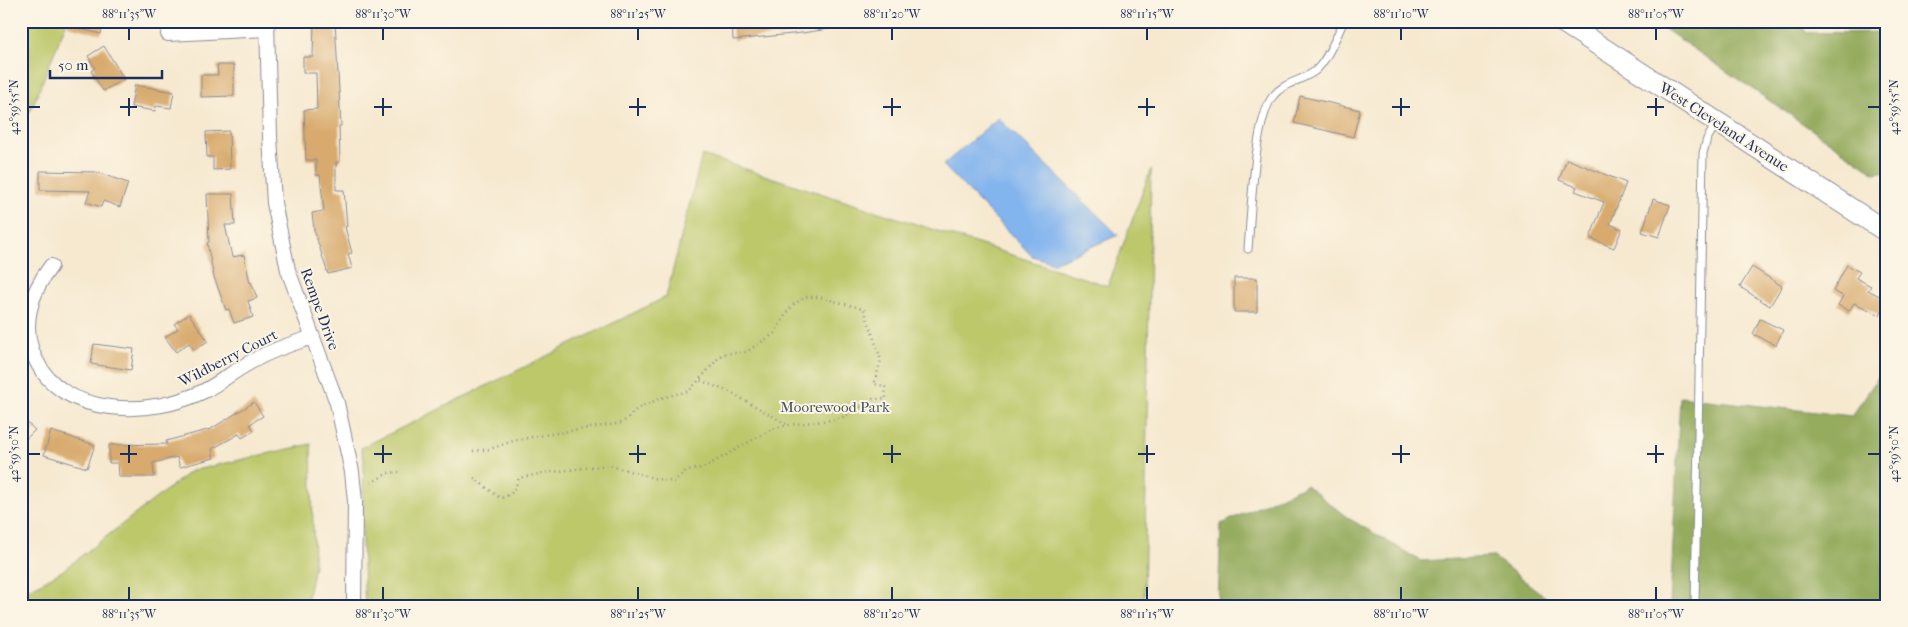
<svg xmlns="http://www.w3.org/2000/svg" width="1908" height="627" font-family="'IM FELL French Canon',serif">
<rect width="100%" height="100%" fill="#fcf5e5"/>
<filter id="ink" filterUnits="userSpaceOnUse"><feTurbulence type="fractalNoise" baseFrequency=".02" numOctaves="2"/><feDisplacementMap in="SourceGraphic" scale="10" xChannelSelector="R" yChannelSelector="G"/><feConvolveMatrix kernelMatrix="1 2 1 2 8 2 1 2 1" color-interpolation-filters="sRGB"/></filter>
<filter id="wash" filterUnits="userSpaceOnUse"><feTurbulence type="fractalNoise" baseFrequency=".0096" numOctaves="4" result="noise"/><feDisplacementMap in="SourceGraphic" scale="20" xChannelSelector="R" yChannelSelector="G"/><feGaussianBlur stdDeviation="1.12" result="paint"/><feColorMatrix in="noise" values="0 0 0 0 0 0 0 0 0 0 0 0 0 0 0 0 0 1.4 0 .05"/><feComposite in="paint" operator="in"/></filter>
<g filter="url(#wash)">
<rect width="100%" height="100%" fill="#f6e9d0"/>
<path fill="#bcc86a" stroke="#6c7c64" d="M 21,21 L 67,21 L 31,110 L 21,120 Z
M 702,155 L 1108,286 L 1151,169 L 1144,606 L 365,606 L 362,543 L 364,459 L 361,448 L 666,297 Z
M 311,444 L 314,565 L 306,606 L 21,606 L 21,594 L 62,571 L 191,471 Z"/>
<path fill="#95ac5e" stroke="#586e5e" d="M 1653,21 L 1797,21 L 1807,33 L 1887,32 L 1887,171 L 1875,173 Z
M 1887,364 L 1887,606 L 1670,606 L 1680,397 L 1852,416 Z
M 1306,485 L 1348,518 L 1421,561 L 1494,557 L 1557,606 L 1218,606 L 1221,524 Z"/>
<path fill="#82b4ee" stroke="#4e72a6" d="M 998,118 L 1118,235 L 1054,263 L 1032,256 L 943,165 Z"/>
<g id="blocks">
<path fill="#d8aa6d" d="M 68,21 L 104,21 L 101,34 L 68,26 Z
M 314,21 L 335,21 L 341,126 L 339,126 L 340,162 L 336,162 L 336,190 L 344,190 L 347,226 L 345,227 L 352,253 L 348,254 L 352,268 L 328,274 L 314,230 L 312,213 L 324,211 L 320,175 L 316,175 L 316,160 L 306,160 L 304,110 L 317,109 L 316,73 L 303,73 L 303,57 L 313,57 Z
M 732,21 L 835,21 L 835,28 L 802,33 L 733,40 Z
M 104,46 L 124,79 L 103,91 L 91,71 L 95,68 L 88,56 Z
M 217,65 L 234,65 L 234,96 L 201,97 L 201,75 L 218,75 Z
M 135,85 L 174,92 L 171,108 L 156,106 L 155,111 L 131,107 Z
M 1300,96 L 1360,110 L 1353,137 L 1294,123 Z
M 229,131 L 230,169 L 213,170 L 213,157 L 207,157 L 206,132 Z
M 1567,159 L 1626,183 L 1610,224 L 1622,229 L 1614,248 L 1590,238 L 1604,202 L 1575,191 L 1577,187 L 1559,180 Z
M 40,171 L 96,172 L 128,183 L 120,207 L 103,201 L 101,207 L 86,202 L 90,191 L 40,190 Z
M 207,194 L 233,194 L 235,225 L 225,225 L 232,257 L 244,255 L 250,283 L 251,282 L 257,298 L 248,301 L 253,317 L 234,323 L 229,309 L 226,310 L 214,277 L 207,243 L 209,242 Z
M 1653,199 L 1670,205 L 1659,237 L 1642,232 Z
M 1847,265 L 1860,272 L 1856,278 L 1871,286 L 1868,290 L 1887,300 L 1880,315 L 1854,303 L 1849,311 L 1838,305 L 1843,296 L 1833,291 Z
M 1752,267 L 1782,286 L 1770,306 L 1740,287 Z
M 1234,278 L 1257,278 L 1257,312 L 1234,312 Z
M 189,314 L 208,341 L 194,350 L 189,343 L 176,352 L 165,337 L 178,329 L 174,324 Z
M 1760,319 L 1783,330 L 1776,345 L 1753,334 Z
M 94,344 L 134,349 L 131,370 L 91,364 Z
M 254,402 L 263,416 L 250,424 L 254,431 L 242,438 L 239,434 L 212,449 L 214,458 L 180,467 L 177,457 L 153,463 L 154,477 L 119,477 L 118,463 L 109,463 L 109,445 L 167,444 L 166,441 L 211,429 Z
M 21,417 L 35,430 L 21,444 Z
M 51,431 L 95,445 L 87,468 L 44,455 Z"/>
</g>
</g>
<g filter="url(#ink)">
<use href="#blocks" fill-opacity="0" stroke="#888c97" stroke-width="1"/>
<g fill="none" stroke-linecap="round" stroke-linejoin="round">
<defs>
<path id="lane" d="M 1248,249 C 1251,215 1254,120 1273,96 C 1284,82 1302,81 1315,71 C 1327,61 1337,35 1344,21
M 1695,606 L 1703,153 L 1707,139 L 1716,124"/>
<path id="street" d="M 267,21 L 270,137 L 274,203 L 288,270 L 337,403 L 352,472 L 355,501 L 354,606
M 168,34 L 267,29
M 51,266 C 31,292 20,326 35,358 C 62,419 153,417 204,391 C 220,383 234,371 249,363 C 269,351 291,344 313,337"/>
<path id="secondary" d="M 1561,21 L 1887,232"/>
</defs>
<use href="#lane" stroke="#888c97" stroke-width="9"/>
<use href="#street" stroke="#888c97" stroke-width="16"/>
<use href="#secondary" stroke="#888c97" stroke-width="22"/>
<path stroke="#888c97" stroke-width="2.5" stroke-dasharray="1 4" stroke-linecap="butt" d="M 473,451 L 490,449 L 513,441 L 532,437 L 622,423 L 638,408 L 661,398 L 689,391 L 699,380
M 474,478 L 500,498 C 512,496 515,489 519,478 L 543,473 L 609,465 L 653,478 L 674,482 L 684,472 L 705,467 L 772,429 L 788,425 L 840,419 L 873,399 L 886,399 L 885,386 L 874,384 L 881,360 L 864,309 L 819,297 L 806,297 L 794,304 L 786,314 L 775,333 L 746,352 L 722,354 L 699,380 L 732,393 L 788,425
M 371,483 L 388,473 L 399,472"/>
<use href="#lane" stroke="#fff" stroke-width="7"/>
<use href="#street" stroke="#fff" stroke-width="14"/>
<use href="#secondary" stroke="#fff" stroke-width="20"/>
</g>
</g>
<path fill="none" stroke="#1b2f5e" stroke-width="2" d="M 129,28 L 129,40M 383,28 L 383,40M 638,28 L 638,40M 892,28 L 892,40M 1147,28 L 1147,40M 1401,28 L 1401,40M 1656,28 L 1656,40M 129,98 L 129,116M 383,98 L 383,116M 638,98 L 638,116M 892,98 L 892,116M 1147,98 L 1147,116M 1401,98 L 1401,116M 1656,98 L 1656,116M 28,107 L 40,107M 120,107 L 137,107M 374,107 L 392,107M 629,107 L 646,107M 883,107 L 901,107M 1138,107 L 1155,107M 1392,107 L 1410,107M 1647,107 L 1664,107M 1868,107 L 1880,107M 129,445 L 129,463M 383,445 L 383,463M 638,445 L 638,463M 892,445 L 892,463M 1147,445 L 1147,463M 1401,445 L 1401,463M 1656,445 L 1656,463M 28,454 L 40,454M 120,454 L 137,454M 374,454 L 392,454M 629,454 L 646,454M 883,454 L 901,454M 1138,454 L 1155,454M 1392,454 L 1410,454M 1647,454 L 1664,454M 1868,454 L 1880,454M 129,587 L 129,600M 383,587 L 383,600M 638,587 L 638,600M 892,587 L 892,600M 1147,587 L 1147,600M 1401,587 L 1401,600M 1656,587 L 1656,600"/>
<g text-anchor="middle" dominant-baseline="central" stroke-width="4" stroke-linejoin="round" paint-order="stroke">
<g font-size="15" fill="#1b2f5e" stroke="#fcf5e5">
<text transform="translate(1724 127) rotate(33)">West Cleveland Avenue</text>
<text transform="translate(320 309) rotate(70)">Rempe Drive</text>
<text transform="translate(228 358) rotate(-27)">Wildberry Court</text>
</g>
<g font-size="15" fill="#435561" stroke="#fcf5e5">
<text x="835" y="407">Moorewood Park</text>
</g>
</g>
<rect width="1908" height="627" fill="none" stroke="#fcf5e5" stroke-width="55"/>
<path d="M50 70v8h112v-8" fill="none" stroke="#1b2f5e" stroke-width="2.5"/>
<text x="58" y="70" font-size="15" fill="#1b2f5e" stroke="#fcf5e5" stroke-width="4" paint-order="stroke">50 m</text>
<rect x="28" y="28" width="1852" height="572" fill="none" stroke="#1b2f5e" stroke-width="2"/>
<g font-size="12" text-anchor="middle" fill="#1b2f5e">
<text x="129" y="18">88°11'35"W</text>
<text x="383" y="18">88°11'30"W</text>
<text x="638" y="18">88°11'25"W</text>
<text x="892" y="18">88°11'20"W</text>
<text x="1147" y="18">88°11'15"W</text>
<text x="1401" y="18">88°11'10"W</text>
<text x="1656" y="18">88°11'05"W</text>
<text transform="translate(14 107) rotate(-90)" y="4">42°59'55"N</text>
<text transform="translate(1894 107) rotate(-90)" y="4">42°59'55"N</text>
<text transform="translate(14 454) rotate(-90)" y="4">42°59'50"N</text>
<text transform="translate(1894 454) rotate(-90)" y="4">42°59'50"N</text>
<text x="129" y="618">88°11'35"W</text>
<text x="383" y="618">88°11'30"W</text>
<text x="638" y="618">88°11'25"W</text>
<text x="892" y="618">88°11'20"W</text>
<text x="1147" y="618">88°11'15"W</text>
<text x="1401" y="618">88°11'10"W</text>
<text x="1656" y="618">88°11'05"W</text>
</g>
</svg>
